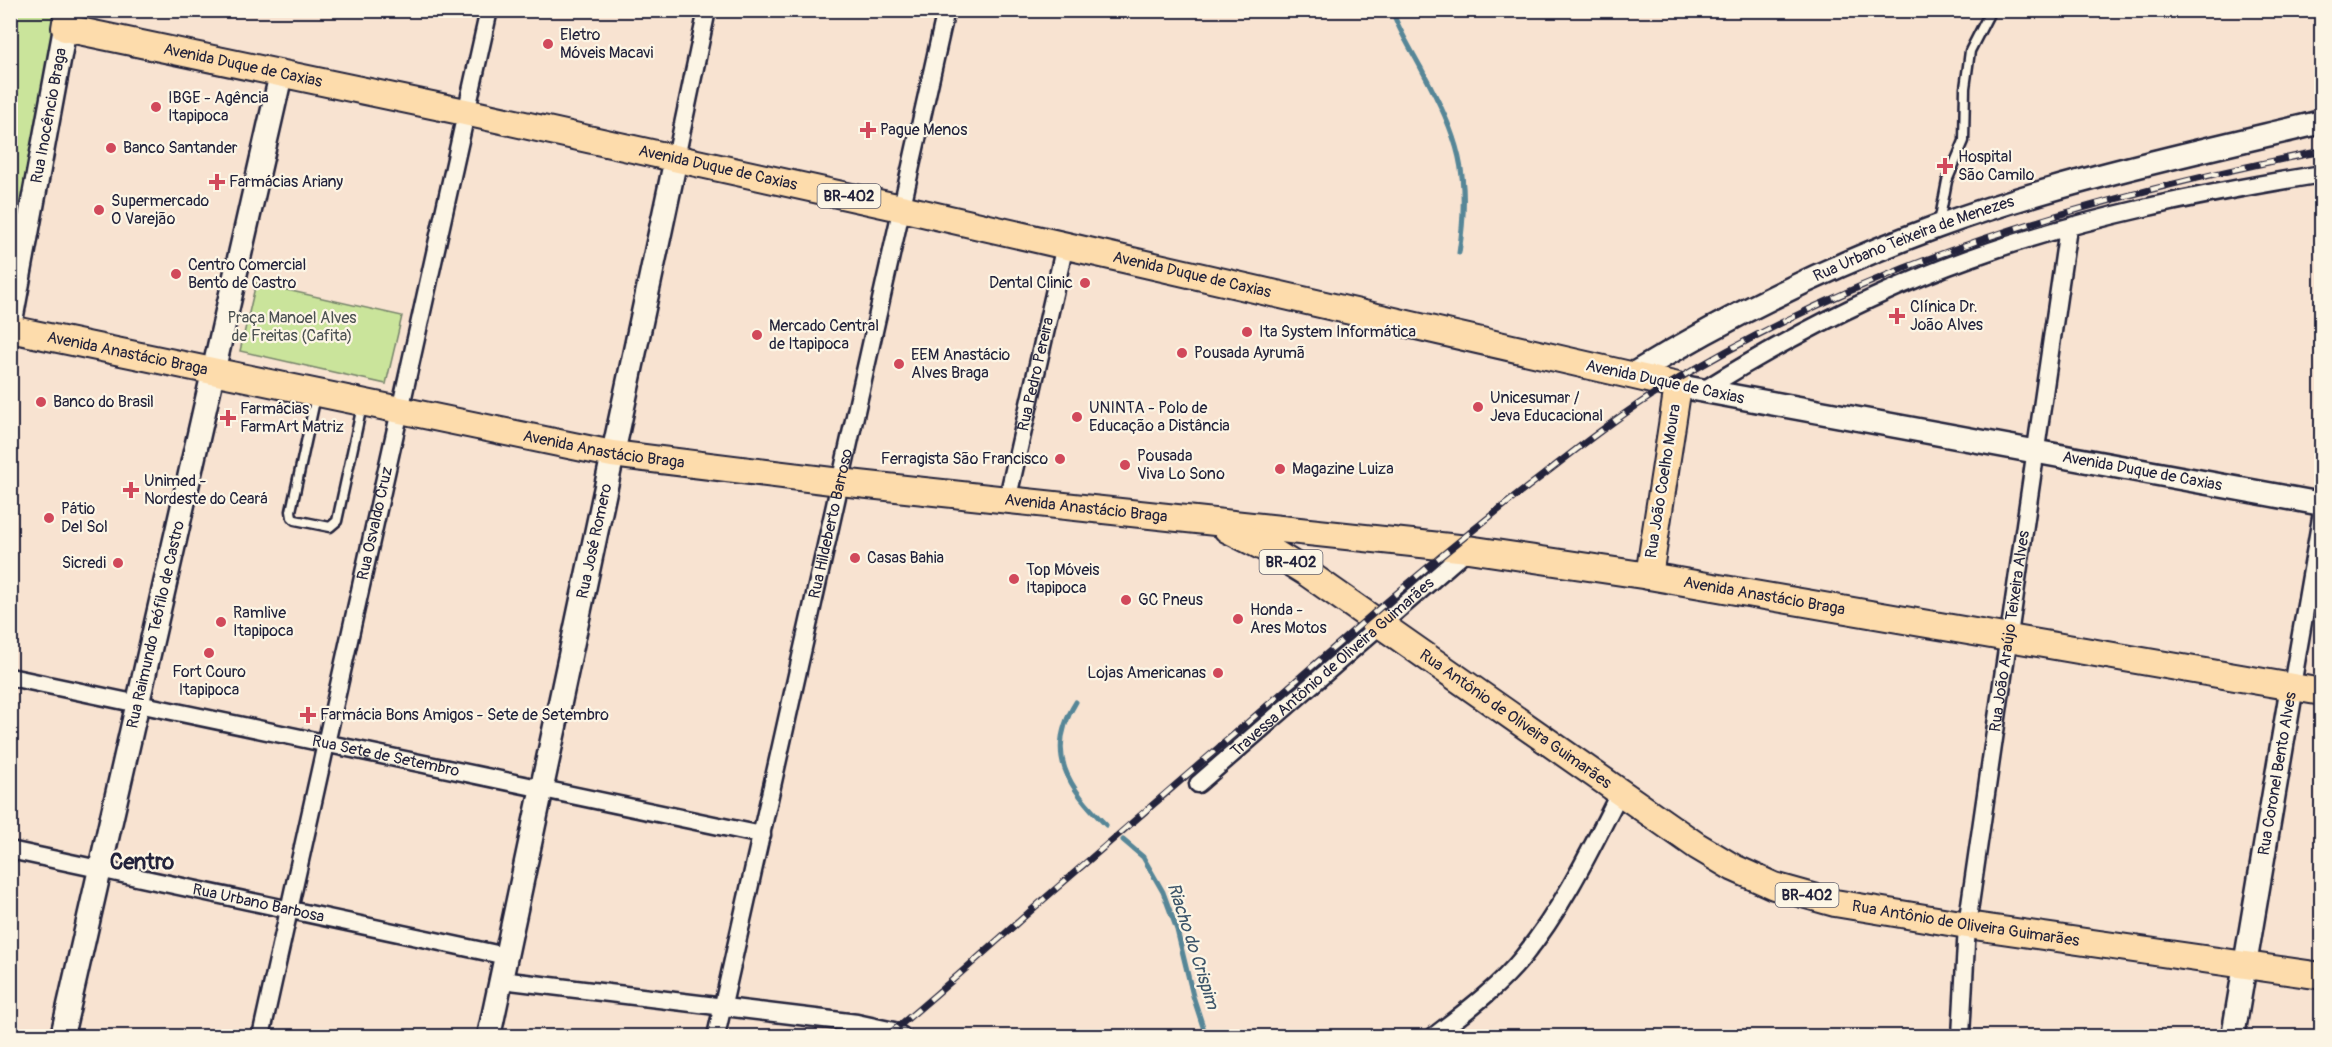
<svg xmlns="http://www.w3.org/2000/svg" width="2332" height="1047" font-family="Pangolin,sans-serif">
<rect width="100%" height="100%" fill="#f8e3d1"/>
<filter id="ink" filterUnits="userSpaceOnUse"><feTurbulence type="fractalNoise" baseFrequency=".0167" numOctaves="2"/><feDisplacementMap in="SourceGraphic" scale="12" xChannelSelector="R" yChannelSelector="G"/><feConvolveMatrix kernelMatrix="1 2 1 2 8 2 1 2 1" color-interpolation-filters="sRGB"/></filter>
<g filter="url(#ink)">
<path fill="#cae49b" stroke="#76836b" stroke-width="1.5" d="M 11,11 L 58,11 L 11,262 Z
M 256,283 L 402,316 L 386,384 L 240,351 Z"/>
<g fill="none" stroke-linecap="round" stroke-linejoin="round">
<path stroke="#568697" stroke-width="5" d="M 1392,10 C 1399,31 1411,49 1421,68 C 1459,139 1471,172 1459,253
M 1076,702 C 1044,753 1068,787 1106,825
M 1123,840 L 1143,857 L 1163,892 L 1177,930 L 1193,996 L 1206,1036"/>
<defs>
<path id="lane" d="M 1939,223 L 1947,181 L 1964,141 L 1965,88 L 1970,51 L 1991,10
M 316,396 L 291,511 L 292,517 L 295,520 L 330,527 L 337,521 L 362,406"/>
<g id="street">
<path d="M 676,158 L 707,10"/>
<path d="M 1702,391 C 1788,337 1877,291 1973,257 C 2085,217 2205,193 2322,174"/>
<path id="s1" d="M 1007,501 L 1065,245"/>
<path id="s2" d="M 10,677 L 762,835"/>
<path d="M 2292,686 L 2322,512"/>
<path id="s3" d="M 1198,784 L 1468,549"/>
<path id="s4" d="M 10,850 L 506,956"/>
<path d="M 501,980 L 857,1023 L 894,1031 L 902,1036"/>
<path id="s5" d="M 261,1036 L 489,10"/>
<path id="s6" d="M 716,1036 L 946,10"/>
<path d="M 1434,1036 C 1465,1012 1498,988 1523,957 C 1563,908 1591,849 1620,792"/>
<path id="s7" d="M 1961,1036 L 1967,925 L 2068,228"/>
</g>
<g id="secondary">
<path id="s8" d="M 10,326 L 65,28"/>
<path id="s9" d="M 1630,376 C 1727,317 1829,266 1936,227 C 2061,181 2192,153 2322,122"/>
<path id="s10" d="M 1678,386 L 2322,504"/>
<path id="s11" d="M 62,1036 L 281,74"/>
<path id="s12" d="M 489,1036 L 676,158"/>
<path id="s13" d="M 2233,1036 L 2292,686"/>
</g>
<g id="primary">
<path id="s14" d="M 68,10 L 65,28 L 465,112 L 901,208 L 1678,386 L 1649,576"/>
<path id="s15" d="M 10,329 L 612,454 L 840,482 L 1468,549 L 1649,576 L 2322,692"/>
<path id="s16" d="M 1227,529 L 1273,552 L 1307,573 L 1697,846 L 1734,868 L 1774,886 L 1835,903 L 1967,925 L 2322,976"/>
</g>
</defs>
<use href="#lane" stroke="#22223b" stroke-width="13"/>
<use href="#street" stroke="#22223b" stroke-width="21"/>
<use href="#secondary" stroke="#22223b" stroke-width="27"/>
<use href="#primary" stroke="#22223b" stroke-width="30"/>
<use href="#lane" stroke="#fcf5e5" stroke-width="8"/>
<use href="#street" stroke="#fcf5e5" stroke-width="16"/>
<use href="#secondary" stroke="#fcf5e5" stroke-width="22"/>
<use href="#primary" stroke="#fddcac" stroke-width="26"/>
<defs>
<path id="rail" d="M 887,1036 C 940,992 991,946 1043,900 C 1140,815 1238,731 1336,646 C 1403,587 1471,530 1542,476 C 1583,444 1624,412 1668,385 C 1874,260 2087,198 2322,151"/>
</defs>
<use href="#rail" stroke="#22223b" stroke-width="7"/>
<use href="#rail" stroke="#fcf5e5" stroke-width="4.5" stroke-dasharray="14" stroke-linecap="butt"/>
</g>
</g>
<g fill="#d1495b" stroke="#fcf5e5" stroke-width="2">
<circle cx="548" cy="44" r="6"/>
<circle cx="156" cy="107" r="6"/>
<path d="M865 121h6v6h6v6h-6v6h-6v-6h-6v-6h6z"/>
<circle cx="111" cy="148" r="6"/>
<path d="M1942 157h6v6h6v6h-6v6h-6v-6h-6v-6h6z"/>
<path d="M214 173h6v6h6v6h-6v6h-6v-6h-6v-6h6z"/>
<circle cx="99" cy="210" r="6"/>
<circle cx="176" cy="274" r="6"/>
<circle cx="1085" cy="283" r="6"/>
<path d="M1894 307h6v6h6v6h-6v6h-6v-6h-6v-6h6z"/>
<circle cx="1247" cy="332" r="6"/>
<circle cx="757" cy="335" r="6"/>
<circle cx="1182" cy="353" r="6"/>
<circle cx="899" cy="364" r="6"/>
<circle cx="41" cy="402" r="6"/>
<circle cx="1478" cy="407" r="6"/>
<circle cx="1077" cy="417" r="6"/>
<path d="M225 409h6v6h6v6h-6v6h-6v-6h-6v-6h6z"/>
<circle cx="1060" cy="459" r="6"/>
<circle cx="1125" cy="465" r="6"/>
<circle cx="1280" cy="469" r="6"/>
<path d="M128 481h6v6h6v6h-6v6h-6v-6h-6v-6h6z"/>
<circle cx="49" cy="518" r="6"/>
<circle cx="855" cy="558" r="6"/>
<circle cx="118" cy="563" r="6"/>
<circle cx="1014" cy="579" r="6"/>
<circle cx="1126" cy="600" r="6"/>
<circle cx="1238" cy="619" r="6"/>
<circle cx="221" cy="622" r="6"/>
<circle cx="209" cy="653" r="6"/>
<circle cx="1218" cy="673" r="6"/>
<path d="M305 706h6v6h6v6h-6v6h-6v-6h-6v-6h6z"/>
</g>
<g text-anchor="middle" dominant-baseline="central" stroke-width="4.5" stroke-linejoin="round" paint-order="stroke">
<g fill="#fcf5e5" stroke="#63616e" stroke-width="1.5">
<rect x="817.5" y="184" width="63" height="24" rx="4.5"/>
<rect x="1259.5" y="550" width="63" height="24" rx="4.5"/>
<rect x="1775.5" y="883" width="63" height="24" rx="4.5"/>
</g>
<g font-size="15" font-weight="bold" fill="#22223b">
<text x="849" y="196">BR-402</text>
<text x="1291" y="562">BR-402</text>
<text x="1807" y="895">BR-402</text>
</g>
<g font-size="16" fill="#22223b" stroke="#fcf5e5" text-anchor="start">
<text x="560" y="35">Eletro<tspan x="560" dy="18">Móveis Macavi</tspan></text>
<text x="168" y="98">IBGE - Agência<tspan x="168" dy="18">Itapipoca</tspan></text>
<text x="880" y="130">Pague Menos</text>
<text x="123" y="148">Banco Santander</text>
<text x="1958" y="157">Hospital<tspan x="1958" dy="18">São Camilo</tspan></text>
<text x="229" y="182">Farmácias Ariany</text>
<text x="111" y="201">Supermercado<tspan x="111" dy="18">O Varejão</tspan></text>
<text x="188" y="265">Centro Comercial<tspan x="188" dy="18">Bento de Castro</tspan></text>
<text x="1073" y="283" text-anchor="end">Dental Clinic</text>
<text x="1910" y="307">Clínica Dr.<tspan x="1910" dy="18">João Alves</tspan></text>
<text x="769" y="326">Mercado Central<tspan x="769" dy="18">de Itapipoca</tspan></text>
<text x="1259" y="332">Ita System Informática</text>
<text x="1194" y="353">Pousada Ayrumã</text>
<text x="911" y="355">EEM Anastácio<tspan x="911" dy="18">Alves Braga</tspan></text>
<text x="1490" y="398">Unicesumar /<tspan x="1490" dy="18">Jeva Educacional</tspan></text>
<text x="53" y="402">Banco do Brasil</text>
<text x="1089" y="408">UNINTA - Polo de<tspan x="1089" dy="18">Educação a Distância</tspan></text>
<text x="240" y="409">Farmácias<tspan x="240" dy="18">FarmArt Matriz</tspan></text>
<text x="1137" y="456">Pousada<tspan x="1137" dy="18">Viva Lo Sono</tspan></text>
<text x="1048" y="459" text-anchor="end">Ferragista São Francisco</text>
<text x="1292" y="469">Magazine Luiza</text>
<text x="144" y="481">Unimed -<tspan x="144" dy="18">Nordeste do Ceará</tspan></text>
<text x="61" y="509">Pátio<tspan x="61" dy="18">Del Sol</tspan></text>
<text x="867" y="558">Casas Bahia</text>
<text x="106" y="563" text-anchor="end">Sicredi</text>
<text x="1026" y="570">Top Móveis<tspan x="1026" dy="18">Itapipoca</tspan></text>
<text x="1138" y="600">GC Pneus</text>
<text x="1250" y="610">Honda -<tspan x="1250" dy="18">Ares Motos</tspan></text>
<text x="233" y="613">Ramlive<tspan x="233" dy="18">Itapipoca</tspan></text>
<text x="209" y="672" text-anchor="middle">Fort Couro<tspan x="209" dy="18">Itapipoca</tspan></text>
<text x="1206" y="673" text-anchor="end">Lojas Americanas</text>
<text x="320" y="715">Farmácia Bons Amigos - Sete de Setembro</text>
</g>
<g font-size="16" fill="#22223b" stroke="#fcf5e5">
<text stroke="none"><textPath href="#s14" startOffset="200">Avenida Duque de Caxias</textPath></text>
<text stroke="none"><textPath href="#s8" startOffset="214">Rua Inocêncio Braga</textPath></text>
<text stroke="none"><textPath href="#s14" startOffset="686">Avenida Duque de Caxias</textPath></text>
<text stroke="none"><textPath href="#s9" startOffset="316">Rua Urbano Teixeira de Menezes</textPath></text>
<text stroke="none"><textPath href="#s14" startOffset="1172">Avenida Duque de Caxias</textPath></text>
<text stroke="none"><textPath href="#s15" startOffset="120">Avenida Anastácio Braga</textPath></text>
<text stroke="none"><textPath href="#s1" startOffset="130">Rua Pedro Pereira</textPath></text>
<text transform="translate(1665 382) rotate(12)">Avenida Duque de Caxias</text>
<text stroke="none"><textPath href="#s15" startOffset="606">Avenida Anastácio Braga</textPath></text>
<text stroke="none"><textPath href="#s10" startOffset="472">Avenida Duque de Caxias</textPath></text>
<text transform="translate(1663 481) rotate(-81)">Rua João Coelho Moura</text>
<text stroke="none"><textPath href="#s15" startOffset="1092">Avenida Anastácio Braga</textPath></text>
<text stroke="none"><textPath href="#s5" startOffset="525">Rua Osvaldo Cruz</textPath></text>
<text stroke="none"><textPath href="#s6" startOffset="525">Rua Hildeberto Barroso</textPath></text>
<text stroke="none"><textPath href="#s12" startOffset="506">Rua José Romero</textPath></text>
<text stroke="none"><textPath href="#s15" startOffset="1776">Avenida Anastácio Braga</textPath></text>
<text stroke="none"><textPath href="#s11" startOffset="422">Rua Raimundo Teófilo de Castro</textPath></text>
<text stroke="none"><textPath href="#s7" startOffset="408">Rua João Araújo Teixeira Alves</textPath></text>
<text stroke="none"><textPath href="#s3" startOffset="178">Travessa Antônio de Oliveira Guimarães</textPath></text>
<text stroke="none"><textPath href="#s16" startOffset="346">Rua Antônio de Oliveira Guimarães</textPath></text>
<text stroke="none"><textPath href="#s2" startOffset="384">Rua Sete de Setembro</textPath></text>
<text stroke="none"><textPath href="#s13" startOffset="266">Rua Coronel Bento Alves</textPath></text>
<text stroke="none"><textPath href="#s4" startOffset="254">Rua Urbano Barbosa</textPath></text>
<text stroke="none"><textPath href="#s16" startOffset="850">Rua Antônio de Oliveira Guimarães</textPath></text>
</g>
<g font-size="16" fill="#4c5253" stroke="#fcf5e5">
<text x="292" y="318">Praça Manoel Alves<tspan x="292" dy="18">de Freitas (Cafita)</tspan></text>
</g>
<g font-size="18" font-style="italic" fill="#3c5469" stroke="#fcf5e5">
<text transform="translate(1193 946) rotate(72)">Riacho do Crispim</text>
</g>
<g font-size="22" font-weight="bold" fill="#22223b" stroke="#fcf5e5">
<text x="142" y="862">Centro</text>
</g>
</g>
<rect width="2332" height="1047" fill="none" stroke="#fcf5e5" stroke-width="36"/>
<rect x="18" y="18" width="2296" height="1011" fill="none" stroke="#22223b" stroke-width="2" filter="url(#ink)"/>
</svg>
